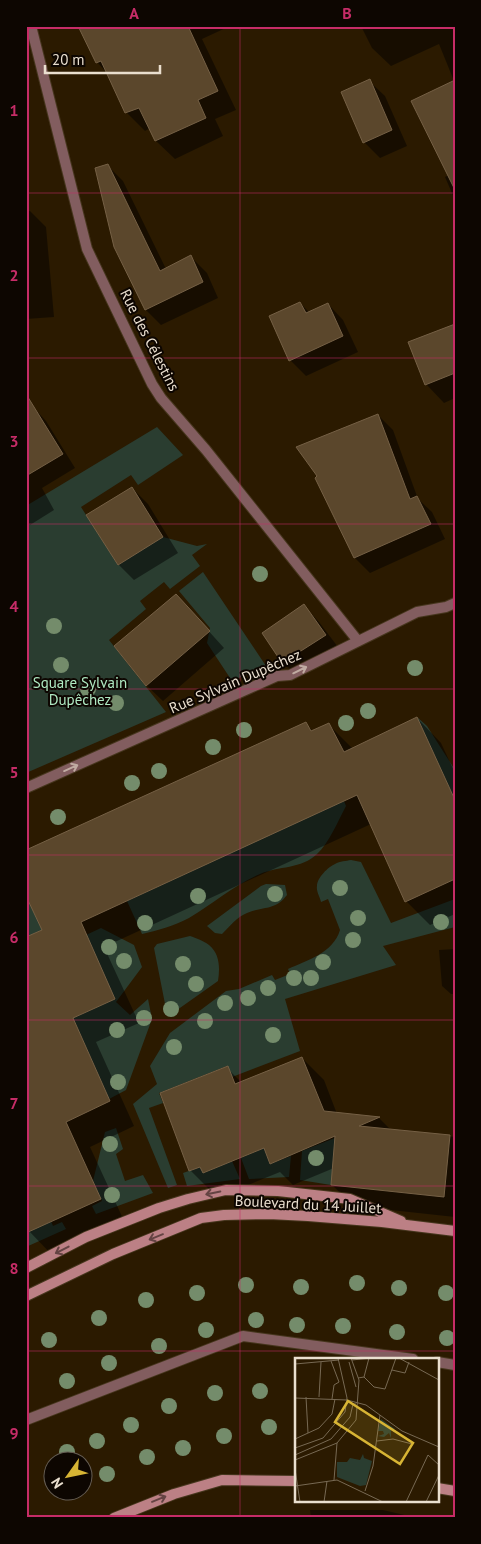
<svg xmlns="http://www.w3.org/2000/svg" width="481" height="1544" font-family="'PT Sans',sans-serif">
<rect width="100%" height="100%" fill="#2b1a00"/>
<path fill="#2a3d30" d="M 157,427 L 183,455 L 138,485 L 131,475 L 81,507 L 118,565 L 163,537 L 197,546 L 207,544 L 192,555 L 200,566 L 170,589 L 164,582 L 140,601 L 146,609 L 109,640 L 166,712 L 26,773 L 26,506 Z
M 203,572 L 266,666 L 232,681 L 207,643 L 210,628 L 179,591 Z
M 417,717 L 427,726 L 455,770 L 455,800 Z
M 344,801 L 346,806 C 338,821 329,843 317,854 C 302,869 278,866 260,874 C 234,885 213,904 189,918 C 174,926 159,930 142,934 L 127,901 Z
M 351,860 L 361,862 L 391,923 L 455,899 L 455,927 L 383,946 L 396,965 L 285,999 L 300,1051 L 232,1077 L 227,1066 L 159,1093 L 163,1103 L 149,1108 L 177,1185 L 168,1188 L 133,1104 L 157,1084 L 150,1066 L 170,1033 L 226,991 L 239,989 L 272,975 L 275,980 L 290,974 L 288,969 C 308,960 333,953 340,930 L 328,899 L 321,902 C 320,897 316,891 317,886 C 317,878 328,867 335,864 C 340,861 346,861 351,860 Z
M 266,884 L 285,885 L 287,895 C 275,911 263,906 247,913 C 237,917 230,926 222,934 L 215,933 L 207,926 L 261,886 Z
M 26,896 L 42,930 L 26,937 Z
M 101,928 L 134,945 L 142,967 L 116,1002 L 130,1015 L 148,999 L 152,1019 L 126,1090 L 109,1099 L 73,1018 L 115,999 L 86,935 Z
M 190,936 C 196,938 204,941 209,945 C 220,954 220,968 218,981 L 170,1015 L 167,1014 L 154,948 L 157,944 Z
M 116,1128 L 123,1149 L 116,1154 L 125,1181 L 143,1175 L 153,1193 L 96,1214 L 92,1206 L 102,1201 L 93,1181 L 105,1132 Z
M 335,1138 L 331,1185 L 300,1180 L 302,1151 Z
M 264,1148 L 270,1164 L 291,1156 L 289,1177 L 249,1179 L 241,1158 Z
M 232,1161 L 240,1179 L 187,1186 L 183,1173 L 200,1167 L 204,1173 Z
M 51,1221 L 53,1226 L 62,1222 L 66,1229 L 26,1247 L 26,1228 Z"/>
<path fill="#0007" d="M 94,26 L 230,26 L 202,39 L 236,110 L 215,119 L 223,136 L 175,159 L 156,141 L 150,128 L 145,131 L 126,112 L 108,74 L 97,62 Z
M 361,26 L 455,26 L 455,200 L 445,177 L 449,175 L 454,81 L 439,44 L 391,66 L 372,48 Z
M 369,81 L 385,96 L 407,146 L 380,158 L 364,142 Z
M 107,165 L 123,181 L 166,269 L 191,257 L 207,273 L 218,298 L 161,325 L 146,310 L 116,247 Z
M 30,211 L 46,227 L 54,317 L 26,319 L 26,212 Z
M 300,303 L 309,312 L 328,304 L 343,320 L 358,352 L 306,376 L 290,360 Z
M 455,324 L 455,398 L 444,403 L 426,384 Z
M 33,407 L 46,421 L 75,468 L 42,488 L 54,510 L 30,525 L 26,521 L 26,411 Z
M 378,415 L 393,430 L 418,499 L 432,512 L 445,539 L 370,573 L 355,558 L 317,478 Z
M 132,488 L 148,504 L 178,553 L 134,580 L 119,565 L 88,516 Z
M 176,595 L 224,648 L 163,701 L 147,686 L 116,646 Z
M 304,606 L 319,622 L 341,651 L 298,678 L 283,662 Z
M 417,718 L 441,743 L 455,773 L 455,914 L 430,925 L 406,901 L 371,824 L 104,947 L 139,1023 L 96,1042 L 134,1126 L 90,1147 L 125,1223 L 53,1256 L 29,1231 L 44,931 L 306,724 L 313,731 L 329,725 L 353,749 Z
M 455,949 L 455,994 L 451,994 L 442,986 L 439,950 Z
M 302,1058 L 324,1080 L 337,1114 L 379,1118 L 391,1130 L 455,1137 L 455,1217 L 354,1206 L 332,1185 L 334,1168 L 293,1185 L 280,1172 L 226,1194 L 212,1192 L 190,1170 L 227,1068 L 242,1083 Z
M 310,1510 L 383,1510 L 417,1518 L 311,1518 Z"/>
<path fill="#5b472c" stroke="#756045" d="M 78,26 L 188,26 L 218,91 L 198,100 L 206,118 L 155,141 L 139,108 L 125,113 L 101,61 L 96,63 Z
M 370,79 L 392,130 L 363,143 L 341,92 Z
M 455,80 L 455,190 L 411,101 Z
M 108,164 L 160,271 L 191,255 L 203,282 L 145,310 L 114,247 L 95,168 Z
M 300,302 L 306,313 L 328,303 L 343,336 L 289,361 L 269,316 Z
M 455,324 L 455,373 L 425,385 L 408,342 Z
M 26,394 L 63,454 L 26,476 Z
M 378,414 L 410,499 L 417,496 L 431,524 L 354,558 L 315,478 L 317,476 L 296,447 Z
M 132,487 L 163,537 L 118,565 L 86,515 Z
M 176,594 L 210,631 L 146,686 L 114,646 Z
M 304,604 L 326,635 L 282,663 L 262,633 Z
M 417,717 L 455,800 L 455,879 L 405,902 L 357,795 L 81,922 L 115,999 L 73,1018 L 110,1101 L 66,1122 L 101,1199 L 26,1233 L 26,937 L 42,930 L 26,896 L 26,850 L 306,722 L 311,731 L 329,723 L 344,752 Z
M 302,1057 L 324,1111 L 380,1117 L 359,1126 L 450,1135 L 444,1197 L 331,1185 L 335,1136 L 270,1164 L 264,1148 L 203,1173 L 200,1167 L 189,1171 L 160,1093 L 228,1066 L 235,1084 Z"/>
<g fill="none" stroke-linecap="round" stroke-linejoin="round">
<defs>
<path id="street" d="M 31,26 L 87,249 L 152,384 L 161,398 L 206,450 L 358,641
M 26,788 L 277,676 L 290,675 L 417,612 L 446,607 L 455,603
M 437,1362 L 455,1365
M 26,1420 L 243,1336 L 413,1359"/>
<path id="secondary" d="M 26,1268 L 86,1237 L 159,1208 L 188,1199 L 226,1190 L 278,1191 L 350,1199 L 401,1221
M 26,1296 L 113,1254 L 201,1218 L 224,1215 L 269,1214 L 308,1216 L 382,1222 L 455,1231
M 437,1488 L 455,1491
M 114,1518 L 174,1494 L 222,1480 L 296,1481"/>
</defs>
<use href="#street" stroke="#46361d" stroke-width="12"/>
<use href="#secondary" stroke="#46361d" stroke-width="12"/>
<use href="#street" stroke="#825d5f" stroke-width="10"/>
<use href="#secondary" stroke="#bc8085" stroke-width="10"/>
</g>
<g fill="#748c6b">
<circle cx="260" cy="574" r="8"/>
<circle cx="54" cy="626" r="8"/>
<circle cx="61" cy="665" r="8"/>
<circle cx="415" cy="668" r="8"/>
<circle cx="88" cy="689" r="8"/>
<circle cx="116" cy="703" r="8"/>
<circle cx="368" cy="711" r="8"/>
<circle cx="346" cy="723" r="8"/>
<circle cx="244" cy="730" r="8"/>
<circle cx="213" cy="747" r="8"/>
<circle cx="159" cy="771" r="8"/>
<circle cx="132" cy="783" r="8"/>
<circle cx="58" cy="817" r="8"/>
<circle cx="340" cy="888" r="8"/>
<circle cx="275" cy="894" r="8"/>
<circle cx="198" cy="896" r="8"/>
<circle cx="358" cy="918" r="8"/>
<circle cx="441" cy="922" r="8"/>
<circle cx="145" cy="923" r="8"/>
<circle cx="353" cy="940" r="8"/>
<circle cx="109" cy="947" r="8"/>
<circle cx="124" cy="961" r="8"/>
<circle cx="323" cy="962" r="8"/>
<circle cx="183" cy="964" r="8"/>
<circle cx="294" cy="978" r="8"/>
<circle cx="311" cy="978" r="8"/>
<circle cx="196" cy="984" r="8"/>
<circle cx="268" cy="988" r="8"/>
<circle cx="248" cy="998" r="8"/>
<circle cx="225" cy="1003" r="8"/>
<circle cx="171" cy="1009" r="8"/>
<circle cx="144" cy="1018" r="8"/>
<circle cx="205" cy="1021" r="8"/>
<circle cx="117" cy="1030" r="8"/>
<circle cx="273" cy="1035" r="8"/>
<circle cx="174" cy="1047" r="8"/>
<circle cx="118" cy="1082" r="8"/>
<circle cx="110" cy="1144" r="8"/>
<circle cx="316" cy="1158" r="8"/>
<circle cx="112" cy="1195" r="8"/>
<circle cx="357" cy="1283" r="8"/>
<circle cx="246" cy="1285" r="8"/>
<circle cx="301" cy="1287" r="8"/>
<circle cx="399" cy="1288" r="8"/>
<circle cx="197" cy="1293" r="8"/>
<circle cx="446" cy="1293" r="8"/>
<circle cx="146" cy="1300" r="8"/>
<circle cx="99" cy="1318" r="8"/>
<circle cx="256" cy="1320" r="8"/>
<circle cx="297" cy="1325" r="8"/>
<circle cx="343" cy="1326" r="8"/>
<circle cx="206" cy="1330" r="8"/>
<circle cx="397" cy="1332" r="8"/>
<circle cx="447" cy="1338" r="8"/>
<circle cx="49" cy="1340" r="8"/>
<circle cx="159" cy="1346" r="8"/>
<circle cx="109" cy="1363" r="8"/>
<circle cx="67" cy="1381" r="8"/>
<circle cx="260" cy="1391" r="8"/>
<circle cx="215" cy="1393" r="8"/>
<circle cx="169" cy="1406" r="8"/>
<circle cx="131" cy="1425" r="8"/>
<circle cx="269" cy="1427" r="8"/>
<circle cx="224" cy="1436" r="8"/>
<circle cx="97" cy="1441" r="8"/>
<circle cx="183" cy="1448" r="8"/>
<circle cx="67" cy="1452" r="8"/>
<circle cx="147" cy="1457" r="8"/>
<circle cx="107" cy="1474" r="8"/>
</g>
<defs><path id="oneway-shaft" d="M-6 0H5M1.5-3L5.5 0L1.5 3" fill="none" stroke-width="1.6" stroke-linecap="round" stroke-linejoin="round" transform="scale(1.25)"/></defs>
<g stroke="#c0aba2">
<use href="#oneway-shaft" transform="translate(300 670) rotate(-26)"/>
<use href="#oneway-shaft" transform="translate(71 768) rotate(-24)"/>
</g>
<g stroke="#644343">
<use href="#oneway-shaft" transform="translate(213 1193) rotate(168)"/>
<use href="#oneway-shaft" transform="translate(156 1237) rotate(158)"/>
<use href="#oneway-shaft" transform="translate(62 1250) rotate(153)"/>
<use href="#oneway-shaft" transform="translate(159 1499) rotate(-22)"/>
</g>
<path fill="none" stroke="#c62c67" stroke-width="1" stroke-opacity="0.55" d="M 240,26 L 240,1518M 26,193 L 455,193M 26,358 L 455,358M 26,524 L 455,524M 26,689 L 455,689M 26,855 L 455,855M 26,1020 L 455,1020M 26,1186 L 455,1186M 26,1351 L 455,1351"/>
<g text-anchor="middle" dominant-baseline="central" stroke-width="4" stroke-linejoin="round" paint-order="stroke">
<g font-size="15" fill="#eadfcf" stroke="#0d0601">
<text transform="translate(150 340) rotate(63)">Rue des Célestins</text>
<text transform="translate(235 681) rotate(-23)">Rue Sylvain Dupêchez</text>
<text transform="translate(308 1204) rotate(3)">Boulevard du 14 Juillet</text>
</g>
<g font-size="15" fill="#afe9c2" stroke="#0d0601">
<text x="80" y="682">Square Sylvain<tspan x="80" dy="17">Dupêchez</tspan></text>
</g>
</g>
<g transform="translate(295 1358)">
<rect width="144" height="144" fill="#2b1a00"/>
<path d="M 86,61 L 100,71 L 96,72 L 96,80 L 94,75 L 89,79 L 83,78 L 89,76 L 88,73 L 83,73 ZM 68,96 L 69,100 L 77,103 L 71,127 L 65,128 L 42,119 L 42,104 L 52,104 L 55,100 L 65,102 Z" fill="#2a3d30"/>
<path fill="none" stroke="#776953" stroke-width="1" d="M 104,0 L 144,22M 57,2 L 76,0M 36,3 L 44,24 L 39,27 L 37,41M 54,4 L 61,29M 0,6 L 44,2M 97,12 L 110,15 L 114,4M 69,19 L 74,0M 63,20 L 69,19 L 79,29 L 90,31 L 101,0M 11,39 L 13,75M 24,39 L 26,4M 0,40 L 52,42M 52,42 L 71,47 L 107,73 L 144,89M 0,81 L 24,70 L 37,56 L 40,41M 82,83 L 98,81 L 117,86M 0,90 L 28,80 L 50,54 L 52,40 L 43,0M 0,97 L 36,81 L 55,59 L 58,46 L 61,46M 0,102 L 42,85 L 61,62 L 64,22 L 56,0M 0,111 L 5,144M 39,122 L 42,85M 0,128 L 42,122 L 88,144M 70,133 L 78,108 L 85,57M 29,144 L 32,123M 111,144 L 133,97 L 144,107M 131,144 L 144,117"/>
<path fill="#d7b434" fill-opacity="0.15" stroke="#d7b434" stroke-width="2.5" d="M 53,43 L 118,85 L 105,106 L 40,64 Z"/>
<rect width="144" height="144" fill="none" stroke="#eadfcf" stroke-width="2.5"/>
</g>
<rect width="481" height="1544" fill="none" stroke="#0d0601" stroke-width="55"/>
<g transform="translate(68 1476) rotate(237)"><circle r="24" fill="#0d0601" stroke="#655d53"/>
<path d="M0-4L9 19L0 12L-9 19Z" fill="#d7b434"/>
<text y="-8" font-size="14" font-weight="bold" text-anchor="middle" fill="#eadfcf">N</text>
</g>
<path d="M45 65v8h115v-8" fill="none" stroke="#eadfcf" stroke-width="2.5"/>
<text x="52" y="65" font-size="15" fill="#eadfcf" stroke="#0d0601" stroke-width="4" paint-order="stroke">20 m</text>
<rect x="28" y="28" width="426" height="1488" fill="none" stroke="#c62c67" stroke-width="2"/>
<g font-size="16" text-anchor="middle" font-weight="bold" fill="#c62c67">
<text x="134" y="19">A</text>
<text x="347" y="19">B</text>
<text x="14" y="116">1</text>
<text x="14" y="281">2</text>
<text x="14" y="447">3</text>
<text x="14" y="612">4</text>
<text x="14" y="778">5</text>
<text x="14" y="943">6</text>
<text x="14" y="1109">7</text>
<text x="14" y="1274">8</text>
<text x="14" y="1439">9</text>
</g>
</svg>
